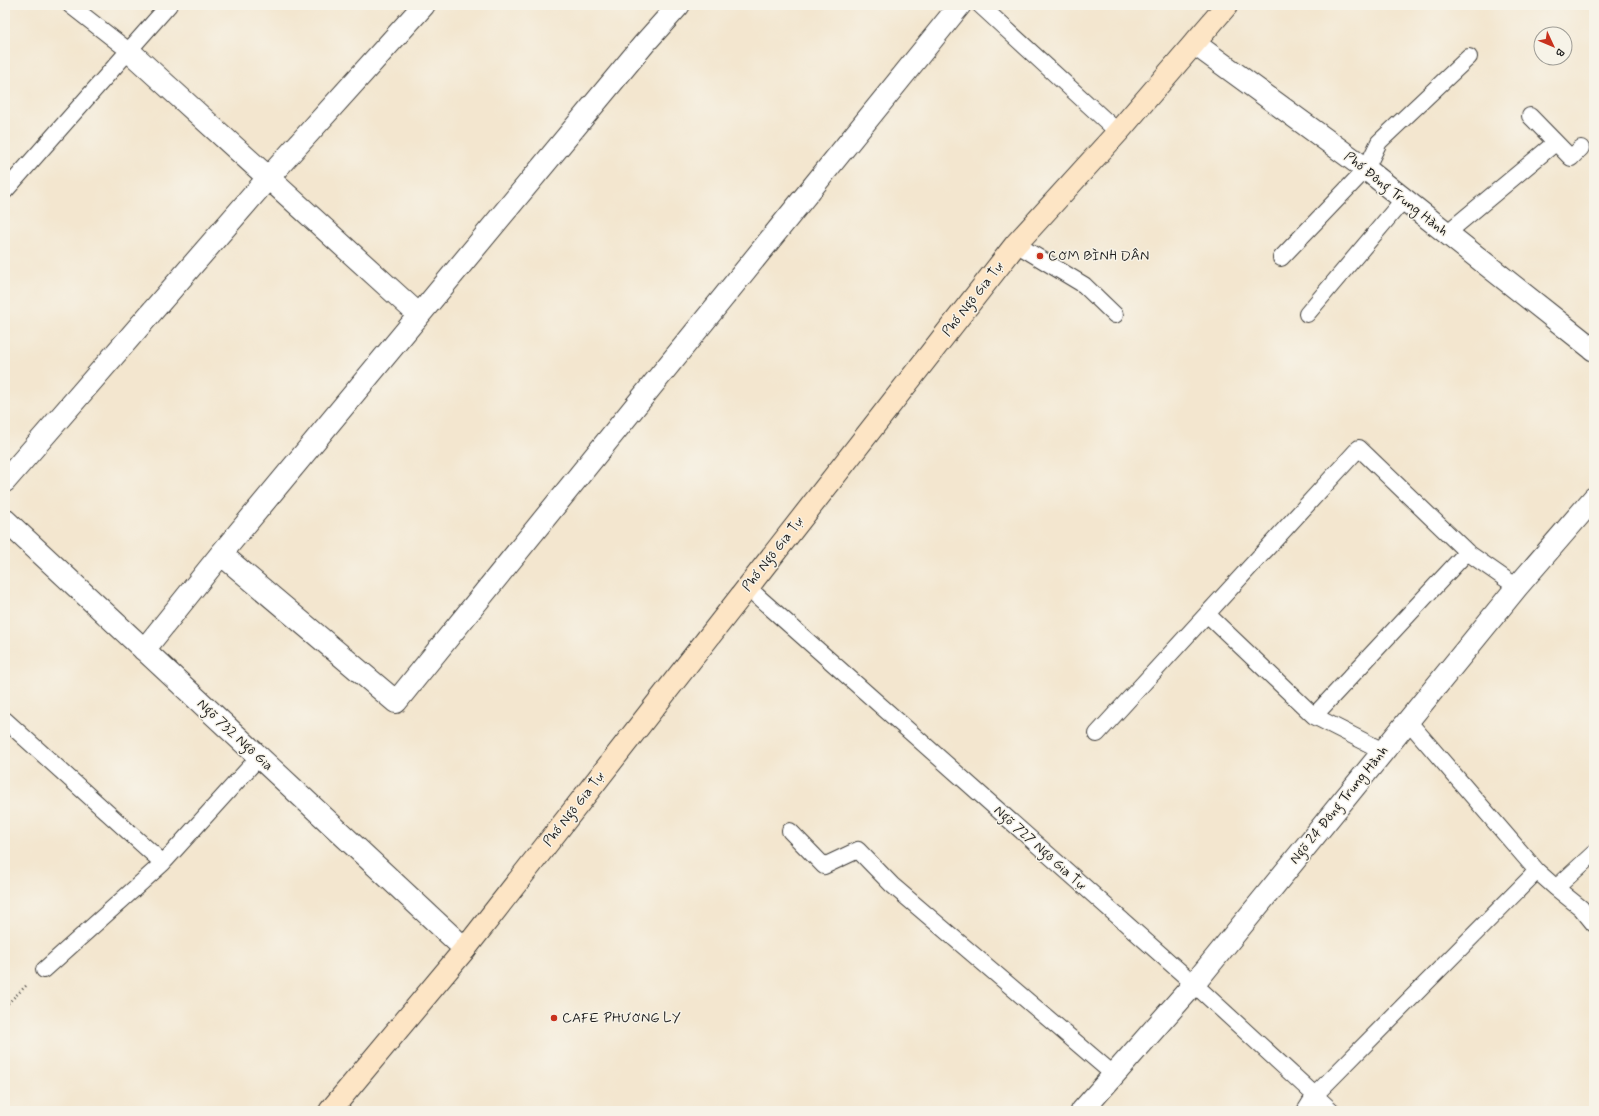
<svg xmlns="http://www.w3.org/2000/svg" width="1599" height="1116" font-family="Mynerve,sans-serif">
<rect width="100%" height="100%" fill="#f7f3e8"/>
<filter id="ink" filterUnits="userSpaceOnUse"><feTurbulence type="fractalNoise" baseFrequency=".025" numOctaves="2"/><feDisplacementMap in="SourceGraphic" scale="8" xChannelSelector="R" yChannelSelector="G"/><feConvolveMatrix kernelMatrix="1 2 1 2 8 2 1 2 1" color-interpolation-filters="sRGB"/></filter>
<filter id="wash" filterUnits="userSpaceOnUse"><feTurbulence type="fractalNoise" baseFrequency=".012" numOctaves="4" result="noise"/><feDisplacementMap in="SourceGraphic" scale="16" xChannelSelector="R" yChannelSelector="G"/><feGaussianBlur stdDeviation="0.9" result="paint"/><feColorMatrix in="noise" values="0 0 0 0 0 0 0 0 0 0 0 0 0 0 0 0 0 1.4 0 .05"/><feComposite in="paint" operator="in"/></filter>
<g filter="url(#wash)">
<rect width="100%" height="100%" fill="#f3e6cf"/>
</g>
<g filter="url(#ink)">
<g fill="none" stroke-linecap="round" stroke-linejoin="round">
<defs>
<path id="service" d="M 70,5 L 129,51
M 980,5 L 1118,132
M 1530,116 L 1571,158 L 1581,148
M 5,191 L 169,5
M 1447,233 L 1555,143
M 1016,244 L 1084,285 L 1115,315
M 1281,258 L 1366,169 L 1379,142 L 1469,57
M 1307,314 L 1404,199
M 747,587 L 1194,984 L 1332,1111
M 1207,614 L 1314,716 L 1383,751
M 1314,716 L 1467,552
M 5,720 L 163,863 L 259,757
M 1408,721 L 1537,871 L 1556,888 L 1594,853
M 1097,734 L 1359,448 L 1467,552 L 1517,587
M 790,831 L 824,866 L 858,850 L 892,885 L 1113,1074
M 1556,888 L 1581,908 L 1594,924
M 44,970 L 163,863
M 1305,1111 L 1315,1095 L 1537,871"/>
<path id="minor" d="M 1195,44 L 1366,169 L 1594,350
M 129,51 L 419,315
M 5,481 L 269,177 L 424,5
M 5,520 L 465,949
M 221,554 L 396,702 L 960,5
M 144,650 L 221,554 L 644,44 L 679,5
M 1082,1111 L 1194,984 L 1517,587 L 1594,498"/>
<path id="secondary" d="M 330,1111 L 465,949 L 1016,244 L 1118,132 L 1227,5"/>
</defs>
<use href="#service" stroke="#3c3a37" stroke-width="18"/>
<use href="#minor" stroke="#3c3a37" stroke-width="24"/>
<use href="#secondary" stroke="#3c3a37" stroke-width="24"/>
<path stroke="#3c3a37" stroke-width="2.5" stroke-dasharray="1 3" stroke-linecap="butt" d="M 5,1006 L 28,984"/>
<use href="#service" stroke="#fff" stroke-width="16"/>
<use href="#minor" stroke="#fff" stroke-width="22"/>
<use href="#secondary" stroke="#fde5c5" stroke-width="22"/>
</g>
</g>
<g fill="#c8321e" stroke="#f7f3e8" stroke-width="1.5">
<circle cx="1040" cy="256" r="4"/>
<circle cx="554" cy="1018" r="4"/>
</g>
<g text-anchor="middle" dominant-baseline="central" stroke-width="3" stroke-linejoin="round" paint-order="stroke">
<g font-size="14" fill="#1c1c1c" stroke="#f7f3e8">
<text transform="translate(1396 194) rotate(38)">Phố Đông Trung Hành</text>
<text transform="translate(973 299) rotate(-52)">Phố Ngô Gia Tự</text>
<text transform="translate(773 554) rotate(-52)">Phố Ngô Gia Tự</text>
<text transform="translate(235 735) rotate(43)">Ngõ 732 Ngô Gia</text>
<text transform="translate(1339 805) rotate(-51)">Ngõ 24 Đông Trung Hành</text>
<text transform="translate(574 809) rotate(-52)">Phố Ngô Gia Tự</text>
<text transform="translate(1040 848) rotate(42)">Ngõ 727 Ngô Gia Tự</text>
</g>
<g font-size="14" fill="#1c1c1c" stroke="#f7f3e8" text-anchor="start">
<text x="1048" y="256">CƠM BÌNH DÂN</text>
<text x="562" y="1018">CAFE PHƯƠNG LY</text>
</g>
</g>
<rect width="1599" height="1116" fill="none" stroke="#f7f3e8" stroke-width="20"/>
<g transform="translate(1553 46) rotate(134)"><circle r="19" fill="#f7f3e8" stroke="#9f9d96"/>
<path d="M0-3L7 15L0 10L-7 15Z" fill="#c8321e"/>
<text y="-6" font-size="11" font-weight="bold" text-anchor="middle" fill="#1c1c1c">B</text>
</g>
</svg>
